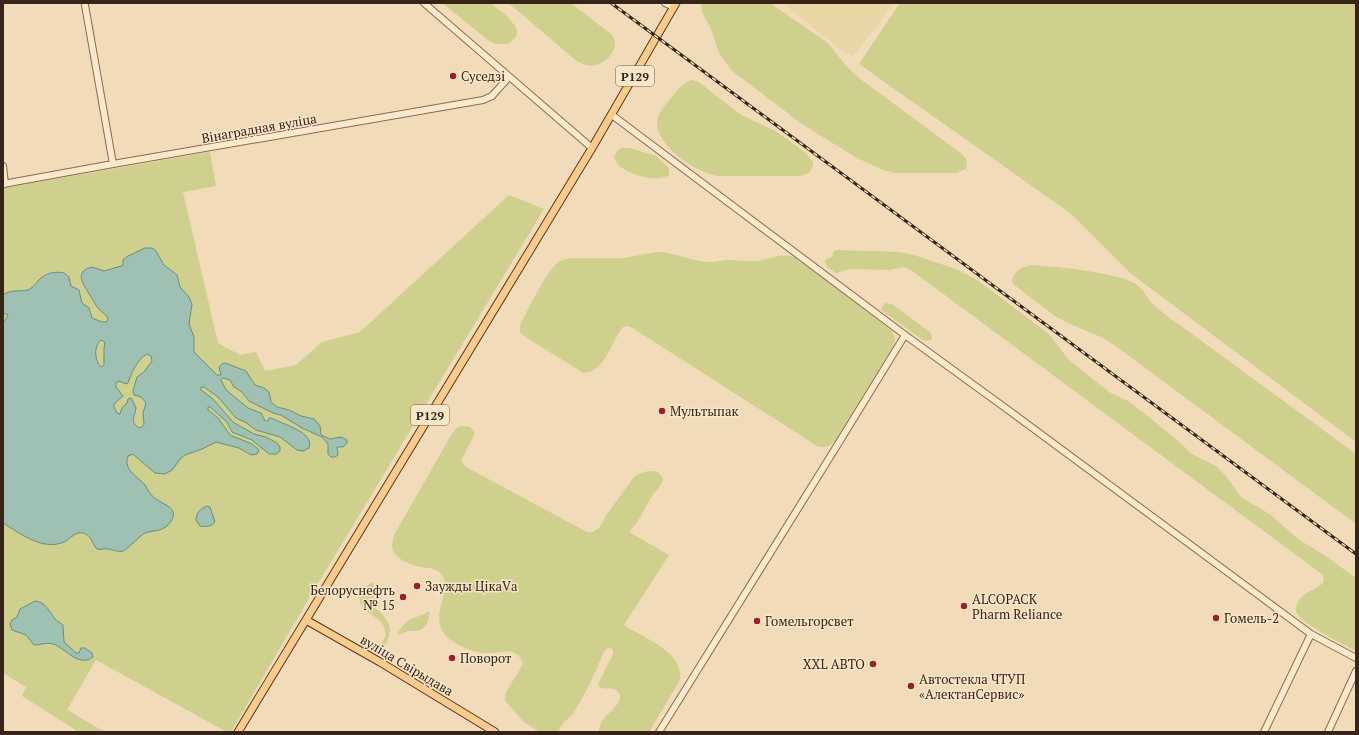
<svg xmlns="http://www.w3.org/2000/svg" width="1359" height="735" font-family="'PT Serif',serif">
<rect width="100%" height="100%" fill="#f1dbb9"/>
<path fill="#e8d6a6" d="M 783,3 L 893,3 L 883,18 L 853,56 L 841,50 Z"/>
<path fill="#cfd08d" d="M 442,3 L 490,3 L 507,16 L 516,27 L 517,32 L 516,37 L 512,41 L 507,44 L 495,44 L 488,40 Z
M 508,3 L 571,3 L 612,35 C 616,41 616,47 612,53 C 607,62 593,69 583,64 C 574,60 565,51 558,45 C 541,31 525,17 508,3 Z
M 701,3 L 770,3 L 828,43 L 847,67 L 863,81 L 962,154 C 967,159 968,162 966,169 L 956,173 L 894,173 L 883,170 L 855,157 L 802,124 L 731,70 L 719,53 L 711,29 L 702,12 Z
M 900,3 L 1356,3 L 1356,442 L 1130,273 L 1070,213 L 859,64 Z
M 693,80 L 700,83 L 740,114 L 777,132 L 806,153 L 813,162 C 813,172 807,175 799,176 L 718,176 C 697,173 657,147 657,123 C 657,113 666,104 672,97 C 678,89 683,82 693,80 Z
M 622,148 L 630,148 L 656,156 L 669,168 L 669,175 C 656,184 617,173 614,157 L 618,150 Z
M 210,152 L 216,186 L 183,192 L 218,343 L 240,355 L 256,352 L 265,371 L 296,365 L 322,342 L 360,332 L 509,195 L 544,209 L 311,595 L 231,732 L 227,732 L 96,660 L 67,710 L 105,732 L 79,732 L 22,696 L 26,687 L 3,673 L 3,188 Z
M 837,250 L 899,252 L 914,255 L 956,269 L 977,280 L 1049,334 L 1068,359 L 1109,392 L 1130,402 L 1176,439 L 1192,454 L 1216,466 L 1225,475 L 1241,497 L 1271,515 L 1298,539 L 1324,555 L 1356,578 L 1356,651 C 1344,644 1300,624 1296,611 C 1295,608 1296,605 1298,602 C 1303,593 1314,590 1322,584 C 1325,579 1324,575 1319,572 L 911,270 L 904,267 L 890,270 L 850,269 L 836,273 L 827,267 L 825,261 L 826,259 L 832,257 L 834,251 Z
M 657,252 C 675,252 692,262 711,262 C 717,262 723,260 729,260 C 738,260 748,262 757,261 C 775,258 780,252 799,258 L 892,331 L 895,340 L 892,348 L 835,441 C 829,446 825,449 817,446 L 631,327 L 627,326 L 623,327 C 612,340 603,377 582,372 L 527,338 L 520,332 L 520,325 C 528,310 547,269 560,261 C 566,258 572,258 578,258 L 623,258 Z
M 1031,265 C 1052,266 1120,273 1136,284 C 1142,288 1146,295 1150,301 C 1155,306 1160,311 1166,315 L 1356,454 L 1356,524 L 1117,347 L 1103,338 L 1066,322 L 1055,316 L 1013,284 L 1012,280 C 1014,271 1022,267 1031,265 Z
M 885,303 L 892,304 L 930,332 L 932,336 L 931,340 L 926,341 L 923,340 L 885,313 L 881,309 Z
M 461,426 L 470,427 L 475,433 L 461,461 L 466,467 L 587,532 L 592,532 L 599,528 L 607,514 L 634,477 C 643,471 659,466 663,480 L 658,489 L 653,494 L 638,521 L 629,532 L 669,555 L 624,625 C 643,638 688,653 679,682 L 649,732 L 598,732 C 600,727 601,721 605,717 C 610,711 627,700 617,691 C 611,686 604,691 599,686 L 598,684 L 613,654 L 613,650 L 611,648 L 606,649 L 604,652 C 595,672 586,694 574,712 C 569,720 560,722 559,732 L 540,732 L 524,722 L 505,701 L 506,692 L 523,664 L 519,656 C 510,648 501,653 490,653 C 477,654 463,648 452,641 C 422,620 456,591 441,574 C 436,568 428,568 421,567 C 412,565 393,559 392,547 C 392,544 393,539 394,535 L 450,437 L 456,428 Z
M 371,583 L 373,583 L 376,596 L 374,596 L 375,609 L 378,610 C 393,625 393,631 383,649 L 380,647 L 386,635 C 385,630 384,625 380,621 C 372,612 353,609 363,592 C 365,588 367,585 371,583 Z
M 430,611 C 429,619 427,628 418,631 C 415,631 411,631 408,631 C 404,632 403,634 399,635 L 398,633 C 407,616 414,620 430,611 Z"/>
<path fill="#9ec1b3" stroke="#668f80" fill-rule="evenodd" d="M 145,248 L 152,248 L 156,251 L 164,265 L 177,275 L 180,287 L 189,297 L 192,304 L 189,324 L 194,337 L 194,352 L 217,375 L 221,375 L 219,367 L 222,364 L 225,363 L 246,371 L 255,385 L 264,388 L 269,392 L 271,402 L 277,407 L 289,410 L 301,416 L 314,419 L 320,426 L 321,435 L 330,439 L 341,437 L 347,440 L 347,443 L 343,447 L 337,447 L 338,455 L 335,457 L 331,457 L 328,454 L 328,444 L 322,437 L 302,428 L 281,415 L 273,413 L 249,401 L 242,392 L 234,387 L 230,380 L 223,378 L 221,380 L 226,390 L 248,408 L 261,413 L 265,421 L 268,421 L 269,418 L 271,418 C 282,424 315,432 309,448 L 303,451 L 297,450 L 280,437 L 256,430 L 245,422 L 236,418 L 218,397 L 204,387 L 201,387 L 201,390 L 212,398 L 233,422 L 254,434 L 266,437 L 277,443 L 280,447 L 280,451 L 276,454 L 269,454 L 252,440 L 232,432 L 227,422 L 210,407 L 208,407 L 208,410 L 218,418 L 230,435 L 252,444 L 259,450 L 257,454 L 251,455 L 239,448 L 216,442 L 202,449 L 185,455 L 181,458 L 172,470 L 165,474 L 155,473 L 135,456 L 133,454 L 128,456 C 123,470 137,476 145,485 C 148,490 151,496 156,499 C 166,506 182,509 168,525 C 161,532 153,530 145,533 C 141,535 137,540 133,543 C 122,553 123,553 109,549 C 105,548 101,550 97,549 C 92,544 91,534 83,533 C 76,531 70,539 64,542 C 43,551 21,534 3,523 L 3,323 L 8,316 L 7,314 L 3,313 L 3,295 C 11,289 19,292 28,290 C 32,288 35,285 38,281 C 45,273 54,271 64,273 L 69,277 L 71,286 L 79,290 L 82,303 L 89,308 L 92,318 L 102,322 L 106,322 L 108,320 C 107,314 103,314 100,310 C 96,307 94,301 91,297 C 85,286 72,272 92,267 L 104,271 L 121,266 L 123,265 L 123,260 L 128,256 ZM 101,340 L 105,342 L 104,348 L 104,365 L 101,367 C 95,361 93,347 101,340 ZM 147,354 L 151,356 L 152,361 L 144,372 L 137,377 L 133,391 L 134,395 L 141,397 L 146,403 L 143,413 L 144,425 L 140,428 C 129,423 135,416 136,408 L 131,398 L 128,399 L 127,403 L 122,408 L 120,414 L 117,413 L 114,407 L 114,404 L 123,396 L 116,387 L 116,383 L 119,381 L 126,384 L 128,383 C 131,374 137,359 147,354 Z
M 207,506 L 210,507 L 215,522 C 211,527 206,527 200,526 L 196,520 C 196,513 201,508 207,506 Z
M 35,601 C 46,602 49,611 55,619 C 56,621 60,622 63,625 L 64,642 L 76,653 L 79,653 L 81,648 L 85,648 L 92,653 L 93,657 C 78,668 66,648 53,644 C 46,642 40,645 34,645 L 26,635 L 12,630 L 10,624 L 12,620 L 17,617 L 20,609 Z"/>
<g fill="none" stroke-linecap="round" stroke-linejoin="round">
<defs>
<path id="minor" d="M 424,3 L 592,148
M 665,3 L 674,7
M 85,5 L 113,164
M 612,115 L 905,335 L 1011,412 L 1311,634 L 1356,658
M 3,166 L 5,184
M 3,184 L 113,164 L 483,100 L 492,96 L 509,77
M 659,732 C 741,600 824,468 905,335
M 1264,732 L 1311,634
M 1328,732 L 1356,671"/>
<path id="major" d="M 306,620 L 380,662 L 495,732
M 238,732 L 592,148 L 676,3"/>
</defs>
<use href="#minor" stroke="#896a52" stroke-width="8"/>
<use href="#major" stroke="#563828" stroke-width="9"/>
<use href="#minor" stroke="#fce9cc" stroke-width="6"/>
<use href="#major" stroke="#facc8b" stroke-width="7"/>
<defs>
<path id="rail" d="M 611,3 L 1356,554"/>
</defs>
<use href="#rail" stroke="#362419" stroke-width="3"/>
<use href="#rail" stroke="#f8e6c9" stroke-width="1.5" stroke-dasharray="4.5" stroke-linecap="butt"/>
</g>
<g fill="#9d1d2c" stroke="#f8e6c9" stroke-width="1.5">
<circle cx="453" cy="76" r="4"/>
<circle cx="662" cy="411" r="4"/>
<circle cx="417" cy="586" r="4"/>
<circle cx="403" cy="597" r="4"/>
<circle cx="964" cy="606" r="4"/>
<circle cx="1216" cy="618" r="4"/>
<circle cx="757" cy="621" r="4"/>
<circle cx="452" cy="658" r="4"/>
<circle cx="873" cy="664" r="4"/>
<circle cx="911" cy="686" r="4"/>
</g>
<g text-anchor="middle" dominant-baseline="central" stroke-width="3" stroke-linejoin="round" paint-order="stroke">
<g fill="#f8e6c9" stroke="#705e4e" stroke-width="1">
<rect x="616" y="66" width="38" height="20" rx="3"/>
<rect x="411" y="405" width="38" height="20" rx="3"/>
</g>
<g font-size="12" font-weight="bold" fill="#362419">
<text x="635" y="76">Р129</text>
<text x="430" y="415">Р129</text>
</g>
<g font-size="13" fill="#362419" stroke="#f8e6c9" text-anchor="start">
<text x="461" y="76">Суседзі</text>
<text x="670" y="411">Мультыпак</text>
<text x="425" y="586">Заужды ЦікаVа</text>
<text x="395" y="590" text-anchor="end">Белоруснефть<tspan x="395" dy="15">№ 15</tspan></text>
<text x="972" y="599">ALCOPACK<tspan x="972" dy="15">Pharm Reliance</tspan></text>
<text x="1224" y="618">Гомель-2</text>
<text x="765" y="621">Гомельгорсвет</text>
<text x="460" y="658">Поворот</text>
<text x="865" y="664" text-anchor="end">XXL АВТО</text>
<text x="919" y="679">Автостекла ЧТУП<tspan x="919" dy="15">«АлектанСервис»</tspan></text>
</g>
<g font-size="13" fill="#362419" stroke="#f8e6c9">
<text transform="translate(259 128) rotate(-10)">Вінаградная вуліца</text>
<text transform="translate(407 665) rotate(31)">вуліца Свірыдава</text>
</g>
</g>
<rect width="1359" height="735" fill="none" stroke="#362419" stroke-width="8"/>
</svg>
